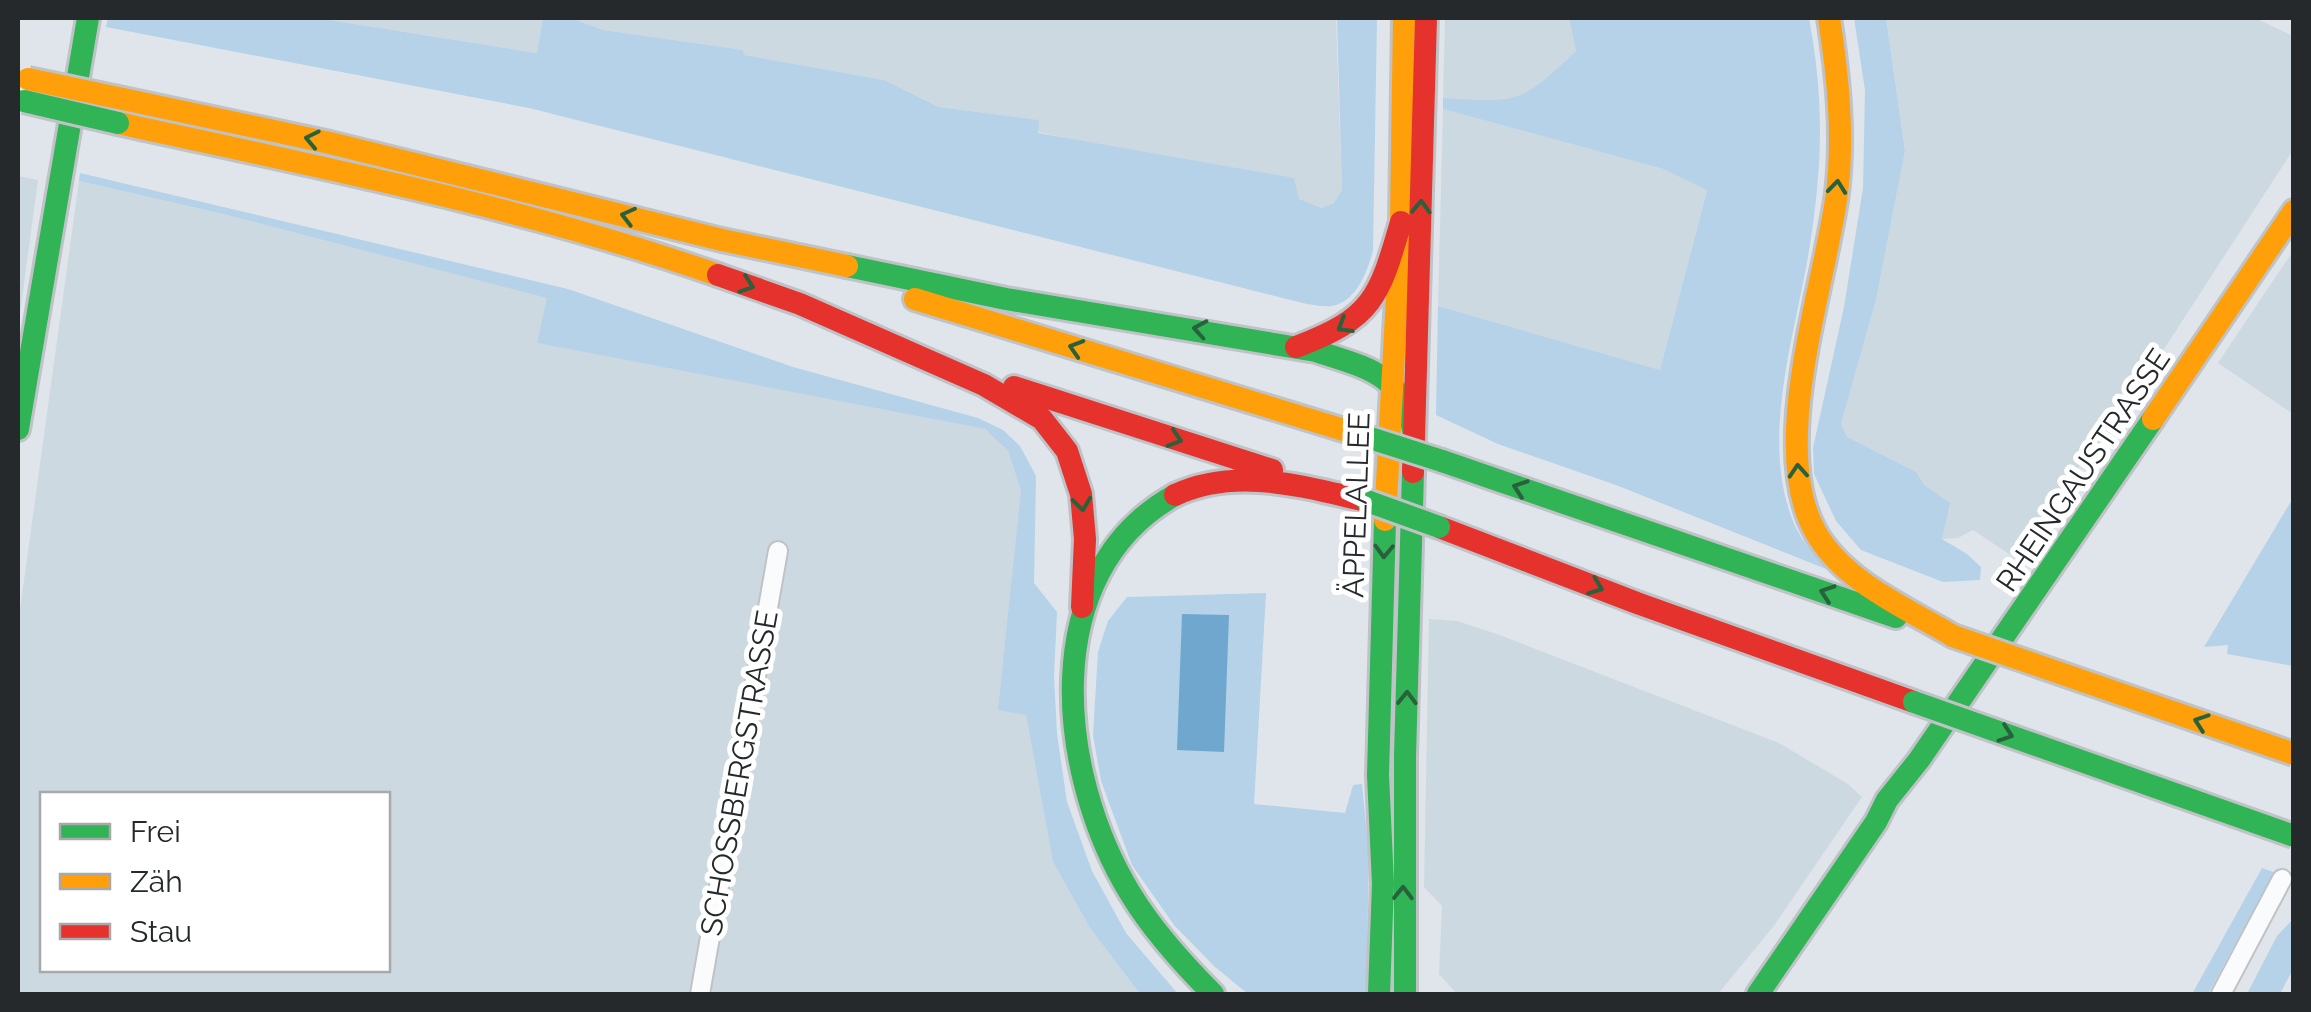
<svg xmlns="http://www.w3.org/2000/svg" width="2311" height="1012" font-family="Raleway,sans-serif">
<rect width="100%" height="100%" fill="#dfe5ea"/>
<path fill="#cdd9e1" fill-rule="evenodd" d="M 317,18 L 543,18 L 537,53 Z
M 571,18 L 1336,18 L 1342,191 L 1334,203 L 1321,208 L 1311,206 L 1299,199 L 1294,188 L 1038,132 L 1038,120 L 939,107 L 884,80 L 743,55 L 742,50 L 603,30 Z
M 1445,18 L 1569,18 L 1576,51 L 1536,89 L 1509,101 L 1443,98 Z
M 1886,18 L 2255,18 L 2293,36 L 2293,150 L 2111,431 L 2078,468 L 2018,560 L 1973,530 L 1958,538 L 1942,539 L 1949,503 L 1847,437 L 1841,424 L 1876,300 L 1905,151 Z
M 1443,109 L 1663,169 L 1707,189 L 1660,370 L 1438,306 Z
M 18,176 L 38,180 L 18,329 Z
M 79,181 L 219,213 L 548,298 L 538,343 L 985,429 L 1008,451 L 1021,491 L 1026,714 L 1053,862 L 1090,928 L 1140,994 L 18,994 L 18,624 ZM 42,794 L 388,794 L 388,970 L 42,970 Z
M 2293,251 L 2293,414 L 2218,363 Z
M 1429,619 L 1457,621 L 1497,634 L 1779,743 L 1848,784 L 1862,797 L 1773,927 L 1718,994 L 1457,994 L 1439,974 L 1442,906 L 1424,887 Z"/>
<path fill="#b5d2e8" d="M 108,18 L 317,18 L 537,53 L 543,18 L 571,18 L 603,30 L 743,50 L 744,55 L 884,80 L 939,107 L 1039,120 L 1038,133 L 1294,178 L 1299,199 L 1321,208 L 1334,203 L 1342,190 L 1337,18 L 1377,18 L 1373,250 C 1368,271 1356,302 1332,306 C 1325,307 1314,305 1307,304 L 529,108 L 106,27 Z
M 1569,18 L 1809,18 C 1823,93 1823,155 1812,231 C 1800,323 1756,437 1795,526 C 1802,541 1816,556 1826,569 L 1616,485 L 1498,444 L 1436,415 L 1438,306 L 1660,370 L 1707,190 L 1663,169 L 1443,109 L 1443,98 C 1520,102 1519,105 1576,51 Z
M 1854,18 L 1886,18 L 1905,151 L 1876,300 L 1841,424 L 1847,437 L 1916,472 L 1924,485 L 1950,503 L 1942,539 L 1967,554 L 1981,567 L 1980,580 L 1943,582 L 1861,550 L 1836,521 L 1814,474 L 1813,448 L 1844,307 L 1863,188 L 1865,90 Z
M 80,173 L 568,289 L 793,367 L 978,418 L 1003,430 L 1020,446 L 1036,476 L 1034,583 L 1057,612 L 1054,676 L 1057,734 L 1067,802 L 1092,871 L 1126,933 L 1178,994 L 1140,994 L 1090,928 L 1053,862 L 1026,715 L 998,710 L 1021,491 L 1008,451 L 985,429 L 537,343 L 547,298 L 219,213 L 79,181 Z
M 2293,498 L 2293,666 L 2227,654 L 2228,645 L 2204,647 Z
M 1266,593 L 1254,804 L 1345,813 L 1353,785 L 1362,784 L 1369,856 L 1366,994 L 1248,994 L 1214,966 L 1174,925 L 1132,865 L 1101,781 L 1093,735 L 1098,652 L 1108,621 L 1127,597 Z
M 2262,868 L 2293,879 L 2293,886 L 2271,878 L 2208,994 L 2192,994 Z
M 2293,919 L 2293,969 L 2280,994 L 2247,994 L 2277,936 Z"/>
<path fill="#70a7ce" d="M 1182,614 L 1229,615 L 1224,752 L 1177,750 Z"/>
<g fill="none" stroke-linecap="round" stroke-linejoin="round">
<defs>
<path id="street" d="M 700,994 L 778,551
M 2221,994 L 2282,879"/>
<path id="fast" d="M 847,266 L 1006,299 L 1316,351 C 1370,369 1402,373 1414,434
M 18,429 L 88,18
M 1442,461 L 1896,617
M 1175,495 C 1035,573 1058,775 1130,893 C 1153,931 1182,963 1213,994
M 1379,994 L 1383,884 L 1378,775 L 1385,520
M 1405,994 L 1405,756 L 1413,472
M 1758,994 L 1876,822 L 1887,800 L 1919,760 L 2153,419"/>
<path id="slow" d="M 1829,18 C 1838,76 1844,135 1837,193 C 1825,286 1768,445 1815,531 C 1842,581 1906,608 1953,636
M 123,99 L 330,143 L 722,240 L 847,266
M 118,123 C 319,167 524,207 718,275
M 915,299 L 1370,438
M 2153,419 L 2294,211
M 1385,520 L 1401,222 L 1404,18"/>
<path id="jam" d="M 718,275 L 800,304 L 984,385 L 1042,419 L 1067,451 L 1081,494 L 1085,539 L 1082,607
M 1296,347 C 1373,318 1379,298 1401,222
M 1014,387 L 1272,470
M 1413,472 L 1426,18
M 1175,495 C 1237,466 1304,487 1367,501
M 1439,527 L 1637,603 L 1914,702"/>
</defs>
<use href="#street" stroke="#bfc3c7" stroke-width="22"/>
<use href="#fast" stroke="#bfc3c7" stroke-width="28"/>
<use href="#slow" stroke="#bfc3c7" stroke-width="28"/>
<use href="#jam" stroke="#bfc3c7" stroke-width="28"/>
<use href="#street" stroke="#fafbfc" stroke-width="18"/>
<use href="#fast" stroke="#30b455" stroke-width="22"/>
<use href="#slow" stroke="#ff9f0a" stroke-width="22"/>
<use href="#jam" stroke="#e5322d" stroke-width="22"/>
<defs>
<path id="fast-bridge" d="M 24,101 L 118,123
M 1370,438 L 1442,461
M 1367,501 L 1439,527
M 1914,702 L 2294,836"/>
<path id="slow-bridge" d="M 28,79 L 123,99
M 1953,636 L 2294,754"/>
</defs>
<use href="#fast-bridge" stroke="#c0c3c6" stroke-width="28" stroke-linecap="butt"/>
<use href="#slow-bridge" stroke="#c0c3c6" stroke-width="28" stroke-linecap="butt"/>
<use href="#fast-bridge" stroke="#30b455" stroke-width="22"/>
<use href="#slow-bridge" stroke="#ff9f0a" stroke-width="22"/>
</g>
<defs><path id="oneway-chevron" d="M-2-3.5L2.5 0L-2 3.5" fill="none" stroke-width="1.6" stroke-linecap="round" stroke-linejoin="round" transform="scale(2.5)"/></defs>
<g stroke="#29613c">
<use href="#oneway-chevron" transform="translate(312 139) rotate(-168)"/>
<use href="#oneway-chevron" transform="translate(1837 187) rotate(-84)"/>
<use href="#oneway-chevron" transform="translate(1421 207) rotate(-88)"/>
<use href="#oneway-chevron" transform="translate(628 216) rotate(-166)"/>
<use href="#oneway-chevron" transform="translate(747 285) rotate(19)"/>
<use href="#oneway-chevron" transform="translate(1344 326) rotate(149)"/>
<use href="#oneway-chevron" transform="translate(1200 329) rotate(-170)"/>
<use href="#oneway-chevron" transform="translate(1076 348) rotate(-163)"/>
<use href="#oneway-chevron" transform="translate(1175 439) rotate(18)"/>
<use href="#oneway-chevron" transform="translate(1798 471) rotate(-94)"/>
<use href="#oneway-chevron" transform="translate(1520 488) rotate(-161)"/>
<use href="#oneway-chevron" transform="translate(1082 504) rotate(83)"/>
<use href="#oneway-chevron" transform="translate(1384 551) rotate(92)"/>
<use href="#oneway-chevron" transform="translate(1596 587) rotate(21)"/>
<use href="#oneway-chevron" transform="translate(1827 593) rotate(-161)"/>
<use href="#oneway-chevron" transform="translate(1407 698) rotate(-89)"/>
<use href="#oneway-chevron" transform="translate(2201 722) rotate(-161)"/>
<use href="#oneway-chevron" transform="translate(2006 734) rotate(19)"/>
<use href="#oneway-chevron" transform="translate(1403 893) rotate(-89)"/>
</g>
<g text-anchor="middle" dominant-baseline="central" stroke-width="10" stroke-linejoin="round" paint-order="stroke">
<g font-size="30" fill="#25292c" stroke="#fff">
<text transform="translate(2083 470) rotate(-56)">RHEINGAUSTRASSE</text>
<text transform="translate(1356 505) rotate(-88)">ÄPPELALLEE</text>
<text transform="translate(739 773) rotate(-80)">SCHOSSBERGSTRASSE</text>
</g>
</g>
<rect width="2311" height="1012" fill="none" stroke="#25292c" stroke-width="40"/>
<rect x="40" y="792" width="350" height="180" fill="#ffffff" stroke="#a8a9ab" stroke-width="2.5"/>
<rect x="60" y="824" width="50" height="15" fill="#30b455" stroke="#a8a9ab" stroke-width="2.5"/>
<text x="130" y="842" font-size="30" fill="#25292c">Frei</text>
<rect x="60" y="874" width="50" height="15" fill="#ff9f0a" stroke="#a8a9ab" stroke-width="2.5"/>
<text x="130" y="892" font-size="30" fill="#25292c">Zäh</text>
<rect x="60" y="924" width="50" height="15" fill="#e5322d" stroke="#a8a9ab" stroke-width="2.5"/>
<text x="130" y="942" font-size="30" fill="#25292c">Stau</text>
</svg>
